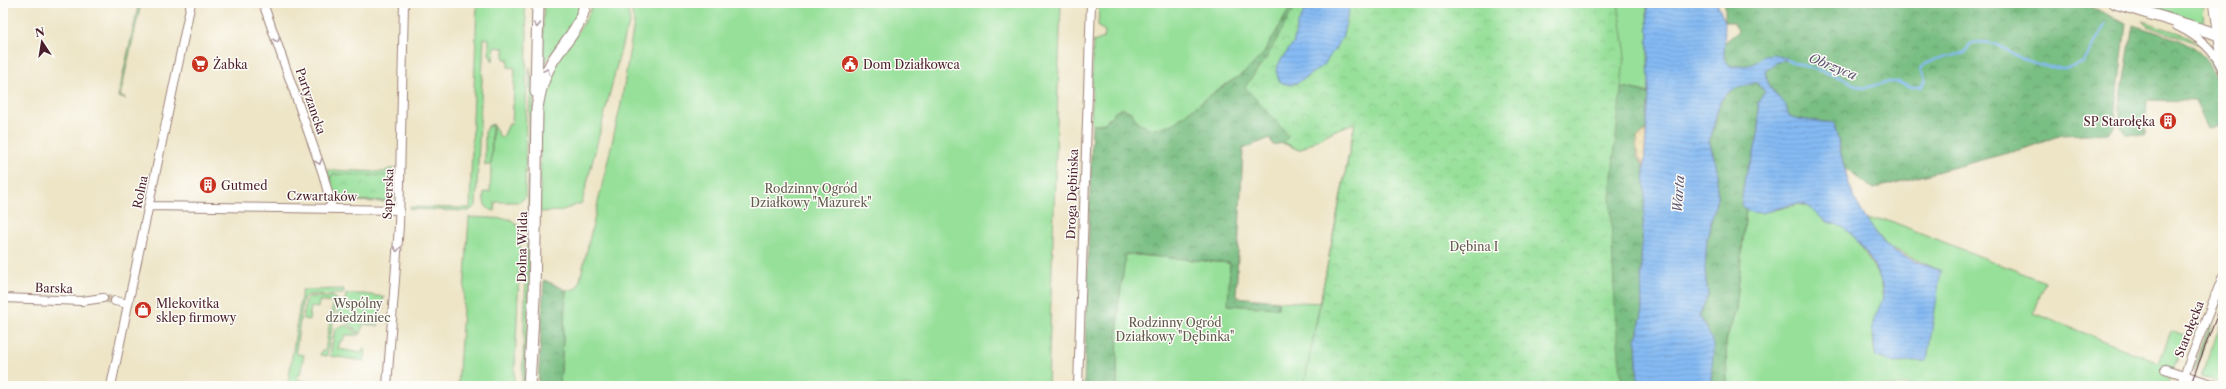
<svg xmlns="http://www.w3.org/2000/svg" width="2226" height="389" font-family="'Libre Caslon Text',serif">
<defs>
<pattern id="forest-crowns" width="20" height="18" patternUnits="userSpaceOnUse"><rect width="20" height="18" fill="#79be82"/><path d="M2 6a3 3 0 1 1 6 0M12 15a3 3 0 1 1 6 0" fill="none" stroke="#659a6b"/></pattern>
<pattern id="sand-dots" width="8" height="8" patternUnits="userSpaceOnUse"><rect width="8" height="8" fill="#eeda9e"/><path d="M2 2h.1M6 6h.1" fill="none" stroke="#cebb88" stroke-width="1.8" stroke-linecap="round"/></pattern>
<pattern id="park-crowns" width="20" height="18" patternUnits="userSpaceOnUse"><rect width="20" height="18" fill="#97e09a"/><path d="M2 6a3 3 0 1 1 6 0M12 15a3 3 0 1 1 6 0" fill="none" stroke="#84c085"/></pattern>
<pattern id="water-rules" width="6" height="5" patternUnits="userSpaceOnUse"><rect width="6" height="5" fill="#84baf3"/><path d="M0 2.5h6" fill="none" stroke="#749fd0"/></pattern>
</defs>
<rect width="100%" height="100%" fill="#fdfcf7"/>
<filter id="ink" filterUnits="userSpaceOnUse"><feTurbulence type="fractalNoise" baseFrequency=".025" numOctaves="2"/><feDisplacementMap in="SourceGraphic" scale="8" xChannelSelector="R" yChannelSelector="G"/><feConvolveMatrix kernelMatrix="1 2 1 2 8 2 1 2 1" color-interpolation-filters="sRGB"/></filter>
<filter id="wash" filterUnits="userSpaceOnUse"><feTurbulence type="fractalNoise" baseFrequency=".012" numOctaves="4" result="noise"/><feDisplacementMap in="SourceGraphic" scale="16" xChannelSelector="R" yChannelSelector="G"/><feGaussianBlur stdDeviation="0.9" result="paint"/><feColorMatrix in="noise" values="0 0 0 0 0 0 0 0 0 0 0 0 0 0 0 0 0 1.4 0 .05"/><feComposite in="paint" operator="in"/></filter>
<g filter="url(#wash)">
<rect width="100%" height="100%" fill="#eee5c7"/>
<path fill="#97e09a" stroke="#708062" d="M 139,3 L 141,3 L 120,96 L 126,99 L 118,97 Z
M 477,3 L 524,3 L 527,30 L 525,198 L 519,202 L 495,202 L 495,211 C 484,209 483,202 484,192 L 490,192 L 493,124 L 500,137 L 503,137 L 509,124 L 512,124 L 515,68 L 508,67 L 508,59 L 504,59 L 504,48 L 494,47 L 493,62 L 489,53 L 489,39 L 484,38 L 476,206 L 469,211 L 410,209 L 410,207 L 470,208 Z
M 544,3 L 581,3 L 573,26 L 542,67 Z
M 593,3 L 627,3 L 630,23 L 624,37 L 582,203 L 560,211 L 540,212 C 541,174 536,99 553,67 C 566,45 585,28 593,3 Z
M 630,3 L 1061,3 L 1048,386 L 560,386 L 566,290 L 575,289 L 579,284 L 621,104 L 634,23 Z
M 1099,3 L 1293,3 L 1264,53 L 1244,73 L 1216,91 L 1173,124 L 1154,129 L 1138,124 L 1131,112 L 1115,112 L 1105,123 L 1092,125 L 1091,123 L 1093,42 L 1104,38 L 1105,31 L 1098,27 Z
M 1505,3 L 1647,3 L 1649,93 L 1628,88 L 1608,90 Z
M 2136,3 L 2204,3 L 2203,23 Z
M 2142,21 L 2188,36 L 2200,44 L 2147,26 Z
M 2209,52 C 2221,74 2223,88 2223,113 L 2215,72 L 2208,56 Z
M 530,67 C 538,112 532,160 531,205 L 528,209 Z
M 492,124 L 491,165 L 485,165 L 485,132 L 487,127 Z
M 394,168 L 392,202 L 338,201 L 327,170 L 386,172 L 386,170 Z
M 1799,204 L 1810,207 L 1825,220 L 1843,227 L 1858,241 L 1880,278 L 1883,300 L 1873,323 L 1872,338 L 1876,357 L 1941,271 L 1887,246 L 1866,220 L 1888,220 L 2045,282 L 2034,313 L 2159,363 L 2171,331 L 2186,337 L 2167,386 L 1727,386 L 1726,341 L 1736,309 L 1746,210 L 1761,213 Z
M 469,217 L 510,219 L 521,229 L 514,386 L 458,386 Z
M 528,219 L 530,279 L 525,386 L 522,386 Z
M 1125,254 L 1230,263 L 1229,305 L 1278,308 L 1278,301 L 1322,303 L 1304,386 L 1117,386 L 1118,309 Z
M 344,289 L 343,294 L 308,295 L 303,299 L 296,350 L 297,354 L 304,355 L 300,375 L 297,375 L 297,377 L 299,380 L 340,386 L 288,384 L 302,290 Z
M 2223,290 L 2223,295 L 2194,372 L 2194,366 Z
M 346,294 L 364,294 L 384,297 L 378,326 L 363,324 L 361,334 L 337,314 L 339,305 L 344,305 Z
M 309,297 L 334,297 L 337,299 L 327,356 L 320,355 L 321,351 L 325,351 L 333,303 L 319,301 L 318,308 L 311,307 L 309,320 L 303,319 L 306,300 Z
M 2223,318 L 2223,384 L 2201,376 Z
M 347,325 L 360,335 L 345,335 L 343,341 L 340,341 L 338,349 L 362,353 L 363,348 L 365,349 L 364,361 L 330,356 L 335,329 Z"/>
<path fill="url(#forest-crowns)" stroke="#626e56" d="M 1293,3 L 1505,3 L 1608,90 L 1628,88 L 1649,93 L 1646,131 L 1638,137 L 1637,157 L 1644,166 L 1645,195 L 1641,259 L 1642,314 L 1636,340 L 1638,386 L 1304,386 L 1355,122 L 1333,131 L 1299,150 L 1283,143 L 1273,145 L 1270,138 L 1243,149 L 1236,297 L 1278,301 L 1278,308 L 1228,305 L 1230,263 L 1126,254 L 1118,309 L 1117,386 L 1084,386 L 1092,125 L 1105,123 L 1115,112 L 1123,108 L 1131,112 L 1138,124 L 1154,129 L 1173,124 L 1216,91 L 1244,73 L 1264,53 Z
M 1725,3 L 2082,3 L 2126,23 L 2114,127 L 2109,133 L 2062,135 L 2026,148 L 1873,189 L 1844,168 L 1834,123 C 1826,122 1794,120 1790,116 C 1787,114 1787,109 1786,105 C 1777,97 1765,82 1765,70 L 1777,62 L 1788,60 L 1759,61 L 1747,66 L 1730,66 L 1724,58 L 1725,42 L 1739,31 L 1732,22 L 1725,22 Z
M 2133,25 C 2158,34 2198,40 2210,67 C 2218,84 2218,106 2222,124 L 2208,129 L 2195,101 L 2147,100 L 2145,135 L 2126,134 L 2120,127 L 2120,103 Z
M 1756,82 L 1765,92 L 1758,101 L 1759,130 L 1753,157 L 1745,176 L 1741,205 L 1746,210 L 1736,309 L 1726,341 L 1727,386 L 1711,386 L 1711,374 L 1699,316 L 1708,295 L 1705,272 L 1707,238 L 1717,198 L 1717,168 L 1709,140 C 1718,128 1714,100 1729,92 C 1738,87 1747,86 1756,82 Z
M 544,280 L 566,290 L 560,386 L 538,386 Z"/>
<path fill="url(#sand-dots)" stroke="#9c7c64" d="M 1646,131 L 1644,166 C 1637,155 1635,149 1638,137 Z"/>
<path fill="url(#park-crowns)" stroke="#708062" d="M 1297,3 L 1618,3 L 1625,49 L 1610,195 L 1615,311 L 1622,386 L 1304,386 L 1355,123 L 1333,131 L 1299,150 L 1283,142 L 1289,136 L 1245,87 L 1266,58 Z
M 333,174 L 394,176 L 393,198 L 390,201 L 340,200 L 336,198 L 330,178 Z"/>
<path fill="url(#water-rules)" stroke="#676c8f" d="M 1308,3 L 1351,3 L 1342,38 L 1324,65 L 1299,82 L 1290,85 L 1279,82 L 1276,70 L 1280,61 L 1293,44 L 1297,26 Z
M 1647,3 L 1717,3 L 1725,22 L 1724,58 L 1730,66 C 1743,66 1755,67 1763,55 L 1774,54 L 1789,60 L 1777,62 L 1765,70 C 1765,83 1777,97 1786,105 C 1787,109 1787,114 1790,116 C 1794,120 1826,122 1834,123 C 1844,165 1847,195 1874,230 C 1878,235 1883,243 1888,247 C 1904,258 1923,264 1941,271 L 1927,361 L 1895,363 L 1876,357 C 1874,346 1871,335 1873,323 C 1876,310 1886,301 1882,286 C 1879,269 1858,237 1844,228 C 1838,224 1830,224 1824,220 C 1816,214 1809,203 1799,204 C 1779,204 1758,223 1741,205 L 1745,176 L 1753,157 L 1759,130 L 1758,101 L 1765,92 L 1756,82 C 1747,86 1737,87 1729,92 C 1714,100 1717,128 1709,140 L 1717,168 L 1717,198 L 1707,238 L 1705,272 L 1708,295 L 1699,316 C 1721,349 1711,350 1711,386 L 1638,386 L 1636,340 L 1642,314 L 1641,259 L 1645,195 L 1644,166 L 1649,93 Z"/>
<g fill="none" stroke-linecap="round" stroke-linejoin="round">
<path stroke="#84baf3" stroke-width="2.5" d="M 1787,60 L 1845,79 L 1856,86 L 1865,88 L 1886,82 L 1898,82 L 1909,87 L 1921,87 C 1929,76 1922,78 1920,69 C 1931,54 1951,60 1964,52 C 1967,51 1970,45 1972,43 C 1997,39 2005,51 2025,60 C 2039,67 2068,72 2082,63 C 2087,60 2102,31 2105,24"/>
</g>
</g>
<g filter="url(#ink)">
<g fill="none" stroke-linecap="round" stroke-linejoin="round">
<path stroke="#cdbda8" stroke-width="8" stroke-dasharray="8 4" stroke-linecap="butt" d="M 103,298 L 115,301"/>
<defs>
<path id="minor" d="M 263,3 L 323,174 L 332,208
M 2214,4 L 2222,64
M 2177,26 C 2198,36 2215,49 2223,71
M 149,206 L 400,210
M 3,298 L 82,301 L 103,298
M 115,301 L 128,304
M 2165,369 L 2218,386
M 111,386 L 191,3
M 387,386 L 399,226 L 404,3
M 1078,386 L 1091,3
M 2180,386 L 2223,276"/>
<path id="major" d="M 2115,3 L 2223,36
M 2216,3 L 2223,18
M 536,92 L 538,3
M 529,386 L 534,299 L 537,108 C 540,91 543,77 552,62 C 564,42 582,27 585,3"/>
</defs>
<use href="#minor" stroke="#9c8279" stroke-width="10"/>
<use href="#major" stroke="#9c8279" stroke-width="13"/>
<use href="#minor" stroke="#fff" stroke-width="8"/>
<use href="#major" stroke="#fff" stroke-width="11"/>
<path stroke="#4a1f2b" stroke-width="1" d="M 2190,386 L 2223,300"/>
</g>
<defs><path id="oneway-chevron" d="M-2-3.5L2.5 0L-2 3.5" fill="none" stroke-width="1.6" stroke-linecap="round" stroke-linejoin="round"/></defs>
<g stroke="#ae9aa0">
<use href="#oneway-chevron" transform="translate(537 25) rotate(92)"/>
<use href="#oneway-chevron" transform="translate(277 40) rotate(71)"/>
<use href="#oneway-chevron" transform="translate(547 71) rotate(-63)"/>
<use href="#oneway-chevron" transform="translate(319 162) rotate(71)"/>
<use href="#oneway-chevron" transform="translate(397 249) rotate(94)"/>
</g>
</g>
<defs>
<symbol id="supermarket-disc" viewBox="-11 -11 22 22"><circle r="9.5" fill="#c8321e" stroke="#fdfcf7"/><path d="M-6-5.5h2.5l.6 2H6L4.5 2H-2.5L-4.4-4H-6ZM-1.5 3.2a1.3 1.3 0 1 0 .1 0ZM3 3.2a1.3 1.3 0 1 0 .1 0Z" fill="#fff"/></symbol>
<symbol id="civic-disc" viewBox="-11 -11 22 22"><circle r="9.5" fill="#c8321e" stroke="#fdfcf7"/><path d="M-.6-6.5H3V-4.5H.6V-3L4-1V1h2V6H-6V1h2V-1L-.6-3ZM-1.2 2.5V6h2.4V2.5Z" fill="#fff"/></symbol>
<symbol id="building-disc" viewBox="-11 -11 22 22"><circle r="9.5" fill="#c8321e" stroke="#fdfcf7"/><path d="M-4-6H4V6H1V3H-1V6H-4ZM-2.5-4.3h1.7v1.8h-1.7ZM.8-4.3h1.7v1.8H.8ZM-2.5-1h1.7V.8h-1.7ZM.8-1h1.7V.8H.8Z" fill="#fff"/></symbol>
<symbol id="shop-disc" viewBox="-11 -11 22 22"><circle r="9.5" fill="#c8321e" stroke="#fdfcf7"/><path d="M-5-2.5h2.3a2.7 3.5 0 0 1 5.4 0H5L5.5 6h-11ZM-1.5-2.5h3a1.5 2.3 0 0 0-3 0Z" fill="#fff"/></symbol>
</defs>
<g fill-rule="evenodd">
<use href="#supermarket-disc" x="190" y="54" width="20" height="20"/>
<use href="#civic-disc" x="840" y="54" width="20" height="20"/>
<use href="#building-disc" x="2158" y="111" width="20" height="20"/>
<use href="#building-disc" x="198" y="175" width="20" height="20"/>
<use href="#shop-disc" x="133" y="300" width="20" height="20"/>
</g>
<g text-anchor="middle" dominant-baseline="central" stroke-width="3" stroke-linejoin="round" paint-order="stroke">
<g font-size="12" fill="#4a1f2b" stroke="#fdfcf7" text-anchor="start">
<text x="213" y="64">Żabka</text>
<text x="863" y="64">Dom Działkowca</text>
<text x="2155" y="121" text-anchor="end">SP Starołęka</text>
<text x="221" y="185">Gutmed</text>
<text x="156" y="303">Mlekovitka<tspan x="156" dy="14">sklep firmowy</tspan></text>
</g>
<g font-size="12" fill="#4a1f2b" stroke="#fdfcf7">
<text transform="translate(311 101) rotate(71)">Partyzancka</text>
<text transform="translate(140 192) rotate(-78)">Rolna</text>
<text transform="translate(388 194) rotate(-88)">Saperska</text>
<text transform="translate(1072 194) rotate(-88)">Droga Dębińska</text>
<text transform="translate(322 196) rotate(1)">Czwartaków</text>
<text transform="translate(522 247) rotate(-89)">Dolna Wilda</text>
<text transform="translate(54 288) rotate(2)">Barska</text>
<text transform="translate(2189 329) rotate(-69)">Starołęcka</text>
</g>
<g font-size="12" fill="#61594c" stroke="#fdfcf7">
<text x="811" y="188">Rodzinny Ogród<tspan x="811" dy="14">Działkowy "Mazurek"</tspan></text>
<text x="1474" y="246">Dębina I</text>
<text x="358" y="303">Wspólny<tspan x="358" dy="14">dziedziniec</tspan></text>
<text x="1175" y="322">Rodzinny Ogród<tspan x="1175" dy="14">Działkowy "Dębinka"</tspan></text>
</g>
<g font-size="13" font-style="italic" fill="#5e5571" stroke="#fdfcf7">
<text transform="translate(1833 66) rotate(22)">Obrzyca</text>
<text transform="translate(1678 194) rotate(-86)">Warta</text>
</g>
</g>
<rect width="2226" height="389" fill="none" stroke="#fdfcf7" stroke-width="16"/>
<g transform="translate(42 42) rotate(348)" stroke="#fdfcf7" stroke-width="3" paint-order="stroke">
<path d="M0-3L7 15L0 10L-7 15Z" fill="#4a1f2b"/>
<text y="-6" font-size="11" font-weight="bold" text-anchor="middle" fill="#4a1f2b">N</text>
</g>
</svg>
